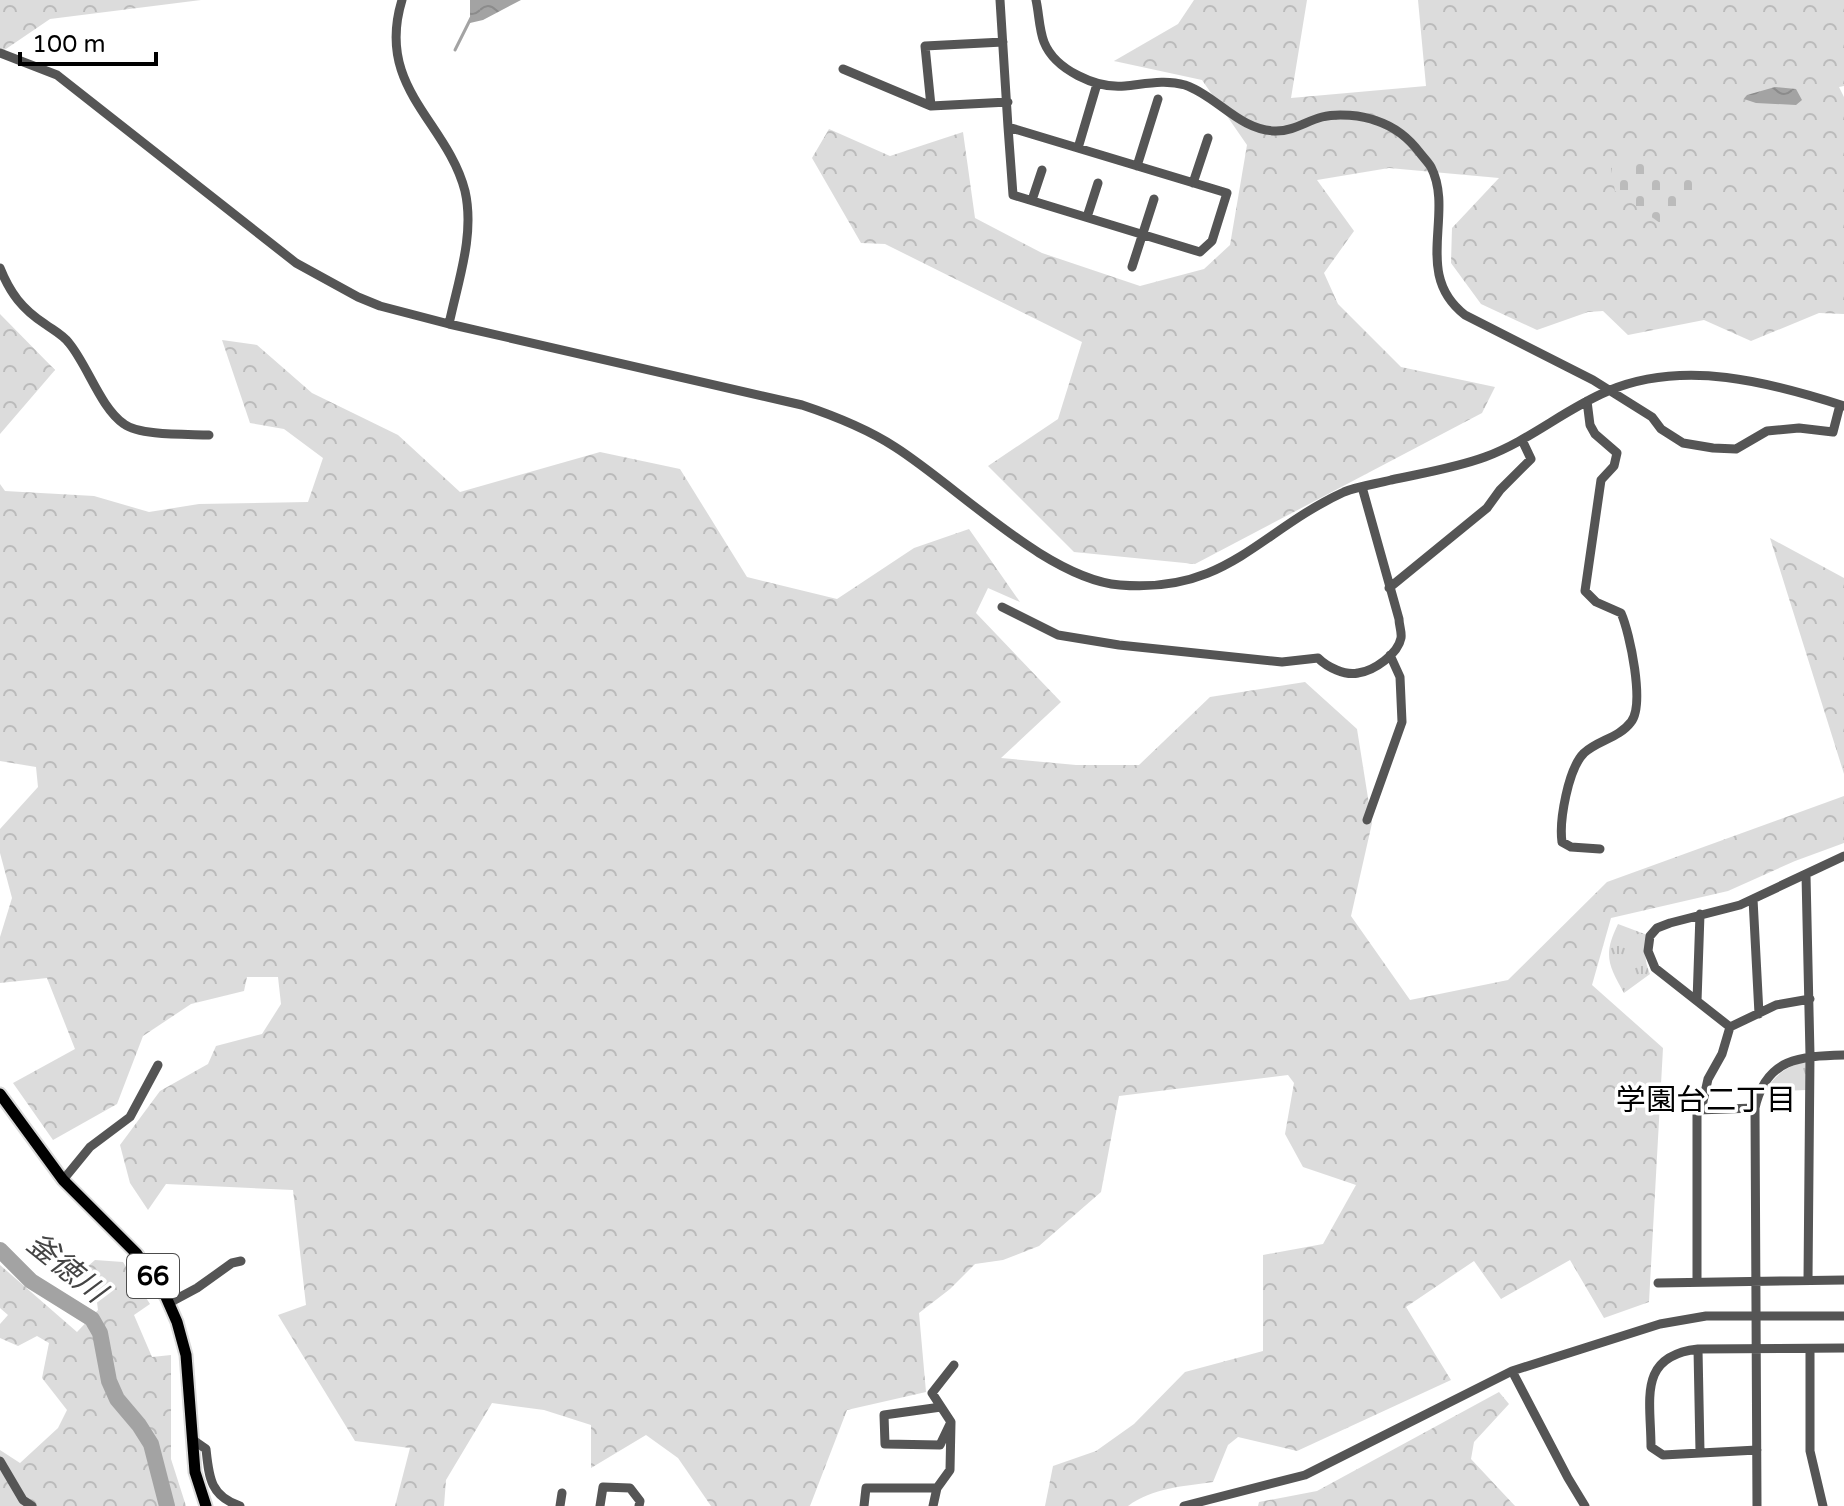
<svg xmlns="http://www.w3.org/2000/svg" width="1844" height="1506" font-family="'Varela Round','Noto Sans JP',sans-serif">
<defs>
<pattern id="forest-crowns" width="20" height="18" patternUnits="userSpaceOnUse" patternTransform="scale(2)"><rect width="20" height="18" fill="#dcdcdc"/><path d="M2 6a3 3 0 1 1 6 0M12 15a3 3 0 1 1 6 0" fill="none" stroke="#bbb"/></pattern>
<pattern id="cemetery-stones" width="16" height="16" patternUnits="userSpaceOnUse" patternTransform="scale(2)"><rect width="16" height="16" fill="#dcdcdc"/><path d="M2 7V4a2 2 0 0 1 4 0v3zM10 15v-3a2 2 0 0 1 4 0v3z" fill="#bbb"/></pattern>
<pattern id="park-tufts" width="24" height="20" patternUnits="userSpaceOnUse" patternTransform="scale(2)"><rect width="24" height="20" fill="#dcdcdc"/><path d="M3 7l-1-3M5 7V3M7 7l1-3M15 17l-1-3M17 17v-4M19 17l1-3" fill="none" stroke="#bbb"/></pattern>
<pattern id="water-waves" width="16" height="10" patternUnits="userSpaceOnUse" patternTransform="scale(2)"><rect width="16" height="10" fill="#a3a3a3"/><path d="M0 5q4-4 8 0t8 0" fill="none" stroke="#8b8b8b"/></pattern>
</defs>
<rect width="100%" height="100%" fill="#fff"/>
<path fill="url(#forest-crowns)" d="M 0,0 L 201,0 L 50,19 L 0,53 Z
M 1194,0 L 1307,0 L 1291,98 L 1426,86 L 1418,0 L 1844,0 L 1844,86 L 1839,87 L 1844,97 L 1844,314 L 1819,313 L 1751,341 L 1704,320 L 1628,335 L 1603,311 L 1588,312 L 1537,330 L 1481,304 L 1451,263 L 1452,228 L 1499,178 L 1389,168 L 1317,180 L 1354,231 L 1324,273 L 1338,304 L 1401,367 L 1495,387 L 1482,413 L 1195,564 L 1074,552 L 988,466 L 1058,419 L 1082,342 L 885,244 L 861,243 L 812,158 L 829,129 L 890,156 L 963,132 L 975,218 L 1042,253 L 1140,286 L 1204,269 L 1230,245 L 1247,145 L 1202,80 L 1114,61 L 1178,24 Z
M 0,314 L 55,370 L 0,434 Z
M 222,340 L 257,345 L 312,393 L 398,435 L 460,492 L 600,452 L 680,469 L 747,577 L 837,599 L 914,548 L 969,529 L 1020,602 L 988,588 L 976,613 L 1061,702 L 1001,758 L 1076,765 L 1139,765 L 1210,697 L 1305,682 L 1357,729 L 1372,823 L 1351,916 L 1410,1000 L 1508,980 L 1607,882 L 1844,796 L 1844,843 L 1795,861 L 1728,891 L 1611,918 L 1592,985 L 1663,1048 L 1649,1302 L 1604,1318 L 1570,1260 L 1501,1299 L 1474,1261 L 1406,1307 L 1451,1380 L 1297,1451 L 1238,1437 L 1228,1445 L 1213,1482 C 1185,1486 1152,1488 1128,1506 L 1045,1506 L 1053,1466 L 1096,1451 L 1134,1424 L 1185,1372 L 1263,1351 L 1263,1255 L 1323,1244 L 1356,1185 L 1303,1167 L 1285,1134 L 1294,1083 L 1288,1075 L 1119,1096 L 1101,1192 L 1039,1246 L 1003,1260 L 975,1264 L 950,1289 L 919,1313 L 926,1392 L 847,1410 L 810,1506 L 711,1506 L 678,1458 L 646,1435 L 591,1468 L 591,1425 L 544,1410 L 492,1403 L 446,1480 L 444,1506 L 395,1506 L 410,1448 L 355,1441 L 278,1315 L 306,1305 L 293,1190 L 166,1184 L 148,1210 L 130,1183 L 120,1145 L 160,1091 L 208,1064 L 216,1046 L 262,1034 L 281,1004 L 278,977 L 247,977 L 244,991 L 191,1004 L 143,1036 L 117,1104 L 53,1140 L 13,1083 L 75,1049 L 47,978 L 0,983 L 0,937 L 12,898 L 0,853 L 0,829 L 38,787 L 36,767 L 0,761 L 0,484 L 5,491 L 94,496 L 149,512 L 199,504 L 308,502 L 323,458 L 284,429 L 250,423 Z
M 1770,538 L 1844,578 L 1844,774 Z
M 95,1260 L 123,1262 L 150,1304 L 134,1315 L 152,1357 L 171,1355 L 171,1459 L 186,1506 L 0,1506 L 0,1450 L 20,1463 L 58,1428 L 67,1410 L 42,1378 L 49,1343 L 37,1336 L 18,1346 L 0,1338 L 0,1324 L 8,1315 L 0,1308 L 0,1265 L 77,1332 L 98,1310 L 95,1287 L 80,1273 Z
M 1499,1392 L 1509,1404 L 1474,1442 L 1471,1459 L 1515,1506 L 1258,1506 L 1259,1502 L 1317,1491 Z"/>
<path fill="url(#cemetery-stones)" d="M 1642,158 C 1661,178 1667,182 1695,174 L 1705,183 L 1685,205 L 1675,224 L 1660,223 L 1615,191 L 1611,168 C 1621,167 1629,160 1642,158 Z"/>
<path fill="url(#park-tufts)" d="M 1618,924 L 1650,936 C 1644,950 1644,960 1650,974 L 1624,993 C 1608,964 1603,955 1618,924 Z
M 1807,1060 L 1806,1090 L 1765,1092 C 1776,1073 1787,1067 1807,1060 Z"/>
<path fill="url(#water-waves)" d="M 470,0 L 521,0 L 483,20 L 470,23 Z
M 1775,87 L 1796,89 L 1802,100 L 1796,105 L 1756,103 L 1744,99 L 1747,95 Z"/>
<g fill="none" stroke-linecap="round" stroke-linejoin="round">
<path stroke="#a3a3a3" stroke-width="3" d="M 455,50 L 471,18"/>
<path stroke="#a3a3a3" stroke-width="16" d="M 0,1250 L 31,1281 L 92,1319 L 100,1333 L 109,1381 L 117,1399 L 139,1425 L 151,1444 L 167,1506"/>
<defs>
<path id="major" d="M 0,1094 L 63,1180 L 137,1254 L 166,1297 L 177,1322 L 186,1355 L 195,1472 L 206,1506"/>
</defs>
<use href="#major" stroke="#dbdbdb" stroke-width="15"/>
<path stroke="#555" stroke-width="9" d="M 402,0 C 375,88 447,121 465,191 C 475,235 458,281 449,324
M 1000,0 L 1008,127 L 1227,193 L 1212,241 L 1200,252 L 1013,195 L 1008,127
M 1036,0 C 1039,13 1039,29 1044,42 C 1055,70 1097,89 1125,86 C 1145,84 1165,79 1185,85 C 1217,96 1240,131 1276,131 C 1294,131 1306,121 1322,117 C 1337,113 1362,115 1377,121 C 1395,127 1408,137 1420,153 C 1423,157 1428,162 1431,167 C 1455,214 1412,274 1465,315 L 1593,380 L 1652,417 L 1661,429 L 1683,443 L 1713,448 L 1736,449 L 1767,431 L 1799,428 L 1833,432 L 1840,405
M 0,53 L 57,75 L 296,263 L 358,297 L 380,306 L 449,324 L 802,405 C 835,416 866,428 895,447 C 958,487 1047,579 1120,585 C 1227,594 1259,531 1344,492 C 1359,486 1376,484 1391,480 C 1423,473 1455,468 1485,457 C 1529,441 1565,409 1608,391 C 1684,359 1769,382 1844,406
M 843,69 L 931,106 L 1008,102
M 931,106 L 925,46 L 1003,42
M 1078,148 L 1097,84
M 1137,166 L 1158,99
M 1193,183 L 1208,138
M 1032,200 L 1042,170
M 1087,217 L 1098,183
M 1132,267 L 1154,199
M 0,268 C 10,293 22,309 45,324 C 53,330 63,335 69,343 C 88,366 100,407 124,424 C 140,436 187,434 209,435
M 1587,401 L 1590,425 L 1595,434 L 1617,453 L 1614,466 L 1601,480 L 1585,591 L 1596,602 L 1621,613 C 1630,633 1645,705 1631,722 C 1619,738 1598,740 1584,753 C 1568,769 1559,821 1562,842 L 1571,847 L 1600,849
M 1389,588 L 1487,508 L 1500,490 L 1531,459 L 1522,440
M 1002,607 L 1058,635 L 1119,645 L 1282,662 L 1318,658 C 1327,667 1345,676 1358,673 C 1374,671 1398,654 1401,638 C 1402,632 1399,625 1399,619 L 1362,487
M 1367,820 L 1402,722 L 1400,677 L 1390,655
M 1806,875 L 1810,1055 L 1808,1280
M 1753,899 L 1759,1014
M 1697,1001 L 1700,914
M 1730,1027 L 1655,968 L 1648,951 L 1650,936 L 1657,928 L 1670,923 L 1740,905 L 1844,856
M 1697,1110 L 1755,1108
M 63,1180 L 90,1147 L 130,1117 L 158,1065
M 1697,1281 L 1697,1110 L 1702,1106 L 1708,1079 L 1722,1054 L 1730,1027 L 1776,1005 L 1810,999
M 1658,1283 L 1844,1280
M 169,1303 L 197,1288 L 232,1263 L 241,1261
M 1698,1349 L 1700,1452
M 1810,1349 L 1810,1451 L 1823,1506
M 1512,1371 L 1568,1478 L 1585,1506
M 941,1407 L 884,1415 L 885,1444 L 940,1445 L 951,1422
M 193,1440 L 206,1449 C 209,1477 210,1496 240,1506
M 1757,1450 L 1663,1455 L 1651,1447 C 1651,1400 1637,1356 1698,1349 L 1844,1348
M 0,1461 L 23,1500 L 32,1506
M 560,1506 L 562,1493
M 600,1506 L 603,1487 L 630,1488 L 640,1501 L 639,1506
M 864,1506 L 866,1488 L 937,1488
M 933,1506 L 937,1488 L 950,1470 L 951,1422 L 932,1393 L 954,1365
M 1184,1506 L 1305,1475 L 1512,1371 L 1660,1324 L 1706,1316 L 1844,1316
M 1757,1506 L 1755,1108 C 1766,1058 1800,1056 1844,1055"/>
<use href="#major" stroke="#000" stroke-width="11"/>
</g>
<g text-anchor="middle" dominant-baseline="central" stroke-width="7" stroke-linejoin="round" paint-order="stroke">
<rect fill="#fff" stroke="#4c4c4c" stroke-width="2" x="127" y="1254" width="52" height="44" rx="6"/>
<g font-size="26" font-weight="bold" fill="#000">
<text x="153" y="1276">66</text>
</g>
<g font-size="30" fill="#000" stroke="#fff">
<text x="1706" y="1100">学園台二丁目</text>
</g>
<g font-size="30" font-style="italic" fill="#444" stroke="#fff">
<text transform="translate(66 1268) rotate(39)">釜徳川</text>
</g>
</g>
<path d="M20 52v12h136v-12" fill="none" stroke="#000000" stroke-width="4"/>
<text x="32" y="52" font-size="24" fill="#000000" stroke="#ffffff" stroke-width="6" paint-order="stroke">100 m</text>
</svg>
